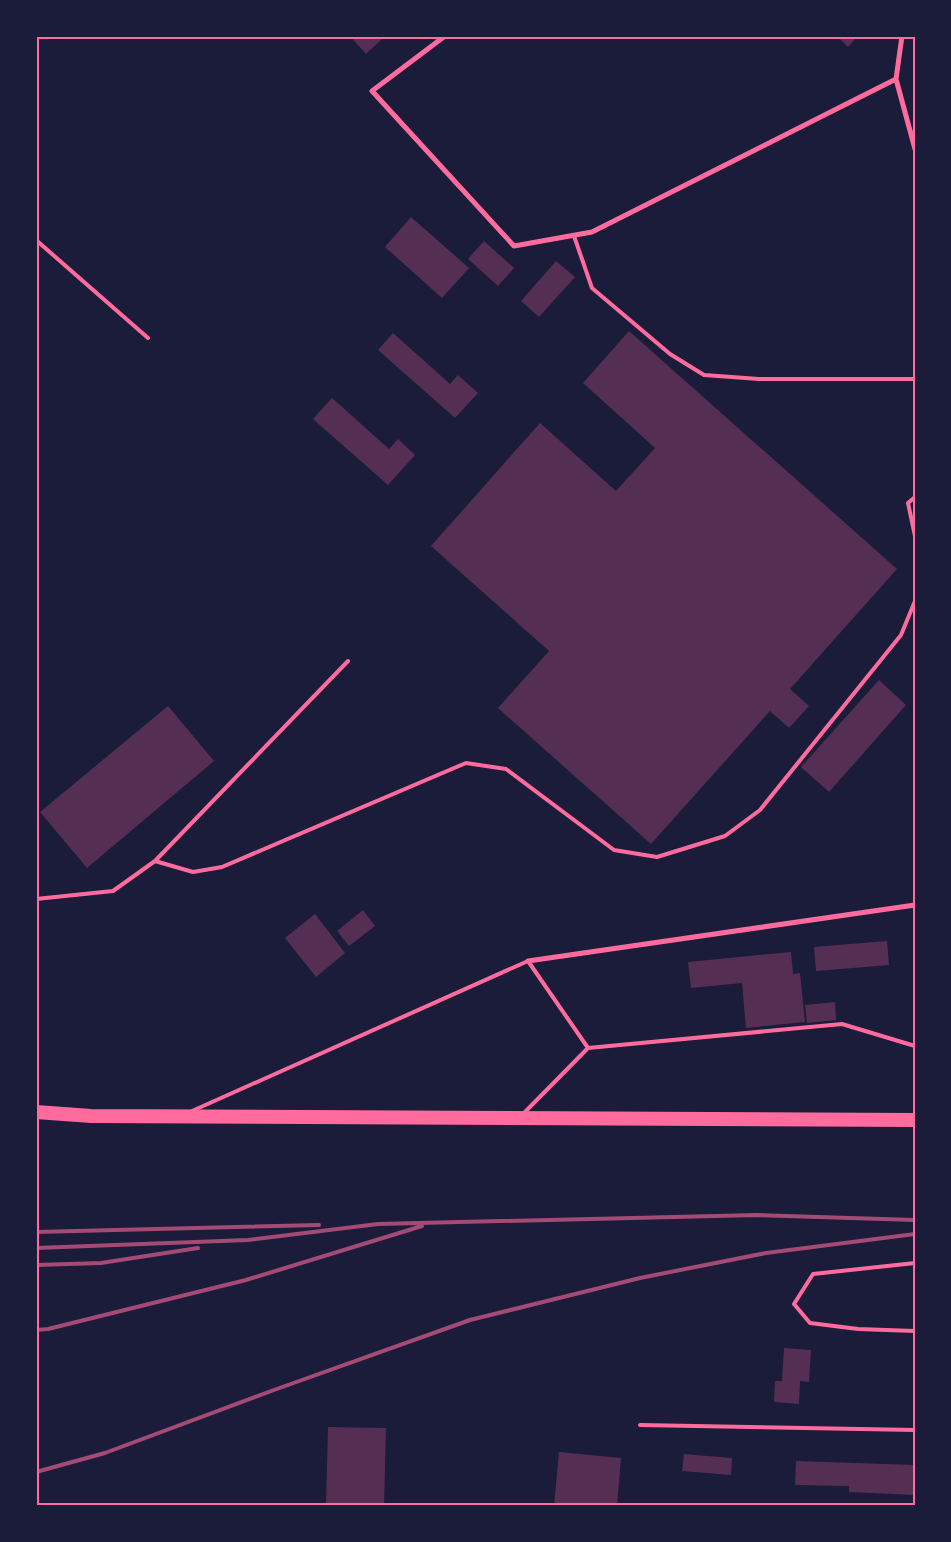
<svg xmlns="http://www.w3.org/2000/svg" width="951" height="1542" font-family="Arial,sans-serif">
<rect width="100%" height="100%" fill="#1b1b3a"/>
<path fill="#542f53" d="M 350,36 L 385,36 L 366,54 Z
M 837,36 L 858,36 L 848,47 Z
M 411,217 L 469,268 L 442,298 L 385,247 Z
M 484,241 L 514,268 L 498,286 L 468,259 Z
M 556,261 L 575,277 L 539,317 L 521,301 Z
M 629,331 L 897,569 L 790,689 L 809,706 L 789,728 L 770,711 L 651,844 L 498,708 L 549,651 L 431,546 L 540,423 L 616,491 L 655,448 L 583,383 Z
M 393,333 L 450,384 L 458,375 L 478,393 L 455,418 L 378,350 Z
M 332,398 L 389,449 L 398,439 L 415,455 L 388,485 L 313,419 Z
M 879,680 L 906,705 L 829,792 L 801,767 Z
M 168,706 L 214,761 L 87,868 L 40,812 Z
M 363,910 L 375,926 L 349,946 L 337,931 Z
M 315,914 L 345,953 L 316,977 L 285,938 Z
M 887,941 L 889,965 L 816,971 L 814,947 Z
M 791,952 L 793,974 L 800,973 L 805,1022 L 746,1028 L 742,983 L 691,988 L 688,962 Z
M 835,1002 L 836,1020 L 807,1023 L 805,1005 Z
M 784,1348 L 811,1350 L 809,1382 L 800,1381 L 799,1404 L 774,1402 L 775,1381 L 782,1381 Z
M 328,1427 L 386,1428 L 384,1506 L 326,1506 Z
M 559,1452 L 621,1458 L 617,1506 L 554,1506 Z
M 684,1454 L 732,1458 L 731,1475 L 682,1471 Z
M 796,1461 L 915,1465 L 915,1495 L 849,1492 L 849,1486 L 795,1485 Z"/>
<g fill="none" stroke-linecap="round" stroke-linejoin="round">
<path stroke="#ff6b9d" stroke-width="4" d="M 574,236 L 592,288 L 670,354 L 704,375 L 759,379 L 915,379
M 36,240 L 148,338
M 915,497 L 908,503 L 915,536
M 155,861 L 193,872 L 222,867 L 466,763 L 506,769 L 614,850 L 657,857 L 725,836 L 760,810 L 901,635 L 915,601
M 36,899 L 113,891 L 155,861 L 348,661
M 192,1111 L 528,961 L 588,1048
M 523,1114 L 588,1048 L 842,1024 L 915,1046
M 915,1263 L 813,1274 L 794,1304 L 810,1323 L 858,1329 L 915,1331
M 640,1425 L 915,1430"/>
<path stroke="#ff6b9d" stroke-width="5" d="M 445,36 L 372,91 L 514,246 L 592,232 L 896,79
M 902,36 L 896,79 L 915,149
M 528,961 L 915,905"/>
<path stroke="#ff6b9d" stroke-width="14" d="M 36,1112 L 91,1116 L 915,1120"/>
<path stroke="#a44b75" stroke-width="4" d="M 36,1232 L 319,1225
M 36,1248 L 248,1240 L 378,1224 L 757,1215 L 915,1220
M 36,1265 L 101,1263 L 198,1248
M 36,1330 L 48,1329 L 246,1280 L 422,1226
M 36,1472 L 105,1453 L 274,1390 L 470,1320 L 640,1278 L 766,1253 L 915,1234"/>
</g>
<rect width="951" height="1542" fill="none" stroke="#1b1b3a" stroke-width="75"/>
<rect x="38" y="38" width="876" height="1466" fill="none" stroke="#ff6b9d" stroke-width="2"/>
</svg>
